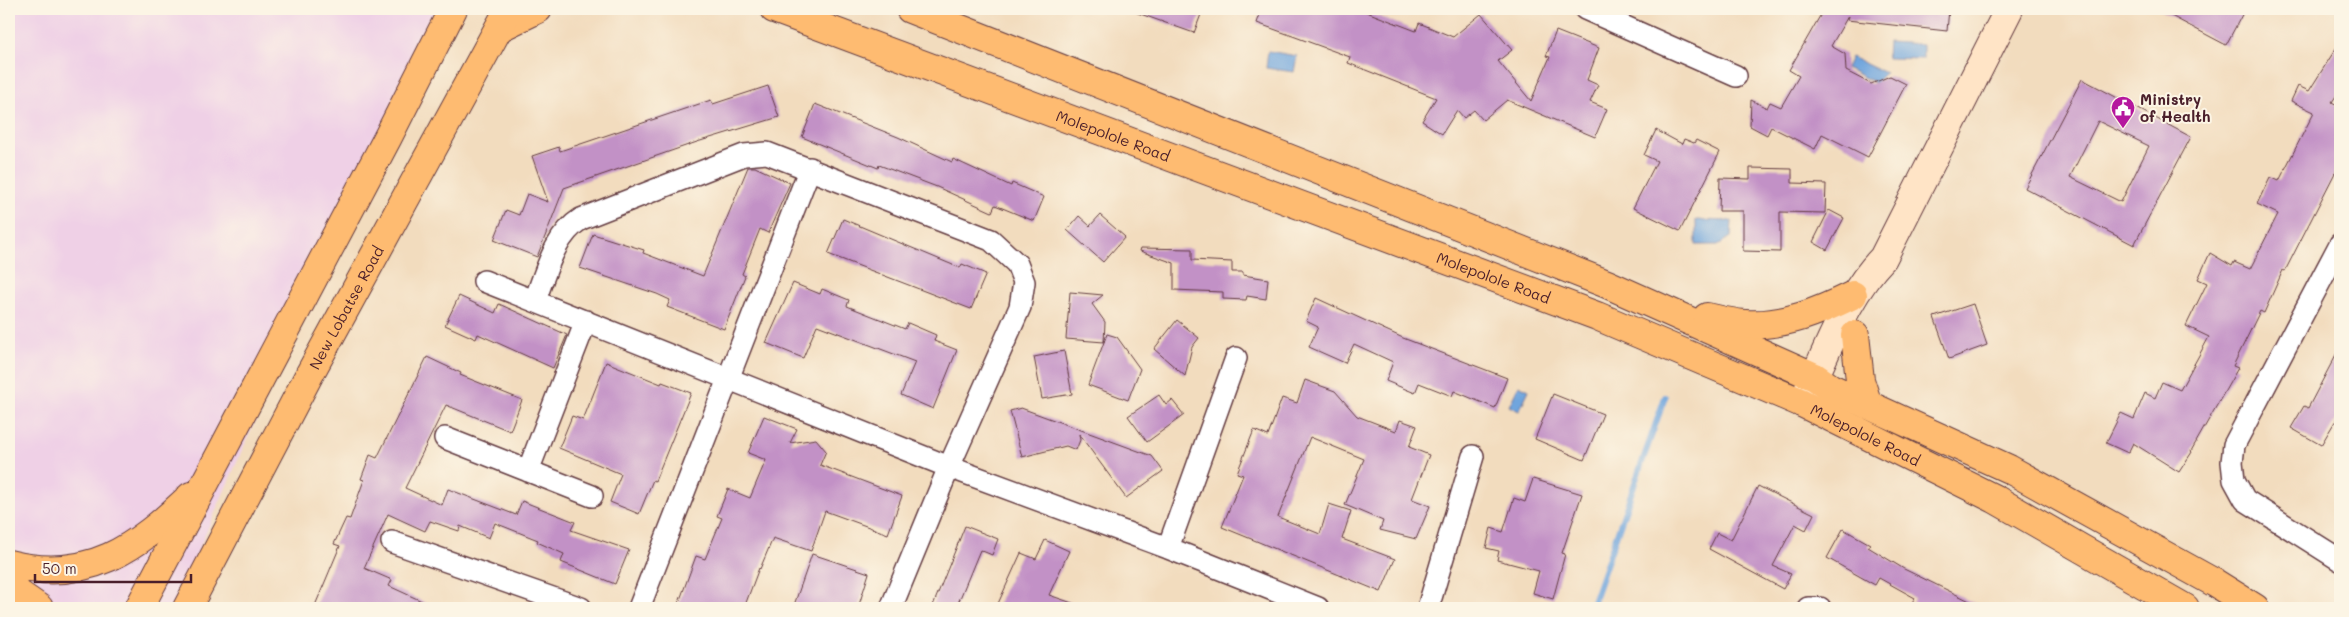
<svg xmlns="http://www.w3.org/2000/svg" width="2349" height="617" font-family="Mali,sans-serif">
<rect width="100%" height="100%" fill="#fcf5e5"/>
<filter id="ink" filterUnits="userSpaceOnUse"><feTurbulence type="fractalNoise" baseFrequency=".02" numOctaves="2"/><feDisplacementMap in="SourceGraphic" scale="10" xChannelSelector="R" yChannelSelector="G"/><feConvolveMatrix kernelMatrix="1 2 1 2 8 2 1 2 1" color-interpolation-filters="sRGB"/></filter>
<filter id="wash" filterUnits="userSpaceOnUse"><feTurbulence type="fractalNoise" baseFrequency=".0096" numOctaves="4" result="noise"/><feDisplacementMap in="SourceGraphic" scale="20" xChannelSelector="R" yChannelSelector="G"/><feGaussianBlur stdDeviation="1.12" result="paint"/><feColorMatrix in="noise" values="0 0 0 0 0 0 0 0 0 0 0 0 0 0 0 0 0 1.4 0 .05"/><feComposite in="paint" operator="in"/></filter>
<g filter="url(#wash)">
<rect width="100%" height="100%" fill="#f2dcbe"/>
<path fill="#efd0e6" d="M 9,9 L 436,9 L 173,608 L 9,608 Z"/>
<path fill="#6fa5dd" stroke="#5c6284" d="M 1888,42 L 1923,44 L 1923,59 L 1887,58 Z
M 1268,51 L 1297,56 L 1294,72 L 1266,68 Z
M 1851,57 L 1885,73 L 1875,83 L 1846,68 Z
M 1696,220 L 1732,221 L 1731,237 L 1718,245 L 1696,245 Z
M 1519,385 L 1529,390 L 1519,411 L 1509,406 Z"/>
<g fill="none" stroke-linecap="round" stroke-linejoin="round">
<path stroke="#6fa5dd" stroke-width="6" d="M 1591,608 L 1665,397"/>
</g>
<g id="blocks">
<path fill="#c291c6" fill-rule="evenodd" d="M 1132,9 L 1203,9 L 1194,33 L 1132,11 Z
M 1262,9 L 1359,9 L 1416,31 L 1419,23 L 1453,37 L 1481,14 L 1512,50 L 1498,61 L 1531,101 L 1550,57 L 1546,56 L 1556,31 L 1599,48 L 1587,80 L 1598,85 L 1590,102 L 1607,109 L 1595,137 L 1507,100 L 1483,120 L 1474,110 L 1464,118 L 1457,110 L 1442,134 L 1422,121 L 1436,98 L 1348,63 L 1350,57 L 1257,23 Z
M 1824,9 L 1949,9 L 1947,31 L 1847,20 L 1848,16 L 1831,46 L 1845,54 L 1846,71 L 1871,84 L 1890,76 L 1906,84 L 1868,157 L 1822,134 L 1815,149 L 1771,127 L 1767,135 L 1750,126 L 1751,100 L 1767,108 L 1770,102 L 1781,107 L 1799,76 L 1789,70 Z
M 2158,9 L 2245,9 L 2226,45 Z
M 2340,42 L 2340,90 L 2332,102 L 2340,107 L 2340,163 L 2285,271 L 2283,270 L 2264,313 L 2260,311 L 2233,366 L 2238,368 L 2191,451 L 2192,452 L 2179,472 L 2133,443 L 2128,453 L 2106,443 L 2121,413 L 2134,419 L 2145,393 L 2155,398 L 2162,382 L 2180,390 L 2209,337 L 2186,326 L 2207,283 L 2198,279 L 2210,253 L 2232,266 L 2234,262 L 2250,269 L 2278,214 L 2257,204 L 2270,177 L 2279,181 L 2314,112 L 2291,101 L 2298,86 L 2309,91 Z
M 2082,79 L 2191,137 L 2134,245 L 2025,188 ZM 2098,121 L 2149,146 L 2121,202 L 2070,177 Z
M 768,86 L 779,117 L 697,142 L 564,188 L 537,257 L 494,240 L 506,210 L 519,215 L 527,194 L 548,202 L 532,156 L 559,147 L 560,151 L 711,100 L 713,104 Z
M 815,104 L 898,137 L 952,162 L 953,159 L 1011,186 L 1012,183 L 1044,197 L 1034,221 L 995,205 L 992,212 L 937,187 L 879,165 L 878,168 L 802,137 Z
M 1656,130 L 1682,144 L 1684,139 L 1694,143 L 1696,140 L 1720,152 L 1680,231 L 1633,208 L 1657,161 L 1644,155 Z
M 748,167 L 755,167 L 790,183 L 768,233 L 760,229 L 742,274 L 745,276 L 724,329 L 667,307 L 670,300 L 657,294 L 580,268 L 593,234 L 644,250 L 643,253 L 703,276 Z
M 1750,168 L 1792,169 L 1792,183 L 1826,184 L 1825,213 L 1780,212 L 1780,252 L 1743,251 L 1743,211 L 1719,211 L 1720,178 L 1750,179 Z
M 1829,210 L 1844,218 L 1827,250 L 1813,242 Z
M 1100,215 L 1125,237 L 1103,262 L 1067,230 L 1079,216 L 1090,226 Z
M 843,219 L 960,268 L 962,264 L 986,274 L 971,309 L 828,254 Z
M 1141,248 L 1192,249 L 1192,260 L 1232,262 L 1232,272 L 1243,272 L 1243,275 L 1268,279 L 1266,299 L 1247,296 L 1246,300 L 1223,299 L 1223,292 L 1174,290 L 1174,263 L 1140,251 Z
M 793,283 L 820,294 L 822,289 L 849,300 L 847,306 L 905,329 L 908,323 L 936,335 L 934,341 L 957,350 L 933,409 L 901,395 L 915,362 L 817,325 L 803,358 L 766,343 Z
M 1070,292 L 1103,295 L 1092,304 L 1105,322 L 1104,342 L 1066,339 Z
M 459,296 L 495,313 L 499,304 L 567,335 L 553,368 L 478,334 L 476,339 L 445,325 Z
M 1316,298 L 1403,338 L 1507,378 L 1495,408 L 1454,391 L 1452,396 L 1419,383 L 1415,393 L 1386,381 L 1393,362 L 1354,344 L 1345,363 L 1309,347 L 1318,327 L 1306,321 Z
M 1973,304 L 1987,345 L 1949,359 L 1934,317 Z
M 1177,320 L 1199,338 L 1192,347 L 1185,376 L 1154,349 Z
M 1107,334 L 1117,337 L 1140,369 L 1128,400 L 1088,385 Z
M 2340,347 L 2340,413 L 2321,445 L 2291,428 L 2304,406 L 2308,408 Z
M 1064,351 L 1072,394 L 1042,399 L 1034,357 Z
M 427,357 L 461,373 L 460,375 L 522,400 L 510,431 L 446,405 L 405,488 L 442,505 L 448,489 L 516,515 L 522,501 L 575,522 L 571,530 L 629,550 L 615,584 L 561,562 L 564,554 L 537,542 L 538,540 L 495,523 L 489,538 L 460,526 L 459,531 L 430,521 L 425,531 L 388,514 L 364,568 L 392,580 L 389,586 L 437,608 L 314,608 L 340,546 L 334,544 L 346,518 L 350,519 L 364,480 L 361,479 L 370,455 L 377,458 Z
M 606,362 L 661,384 L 662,382 L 691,393 L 655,481 L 653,480 L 639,514 L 610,502 L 621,474 L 559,448 L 572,416 L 583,420 Z
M 1305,380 L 1335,391 L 1357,416 L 1396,431 L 1400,420 L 1417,426 L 1409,447 L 1429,455 L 1412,499 L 1430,506 L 1416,539 L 1380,530 L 1383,521 L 1345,505 L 1364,459 L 1310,437 L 1278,517 L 1320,534 L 1329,504 L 1351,511 L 1342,539 L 1395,559 L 1381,592 L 1222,527 L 1243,475 L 1237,473 L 1254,430 L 1268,436 L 1282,398 L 1297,403 Z
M 1553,394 L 1603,414 L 1584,460 L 1535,439 Z
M 1159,395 L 1166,405 L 1172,400 L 1184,415 L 1147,442 L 1128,416 Z
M 1021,408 L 1152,456 L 1163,471 L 1126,498 L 1079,434 L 1080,440 L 1076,450 L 1066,446 L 1022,457 L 1010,411 Z
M 764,416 L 797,429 L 790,443 L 816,439 L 826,451 L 820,465 L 902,496 L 888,534 L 825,511 L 811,551 L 773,538 L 760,569 L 759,568 L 744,608 L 677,608 L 696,556 L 705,559 L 722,518 L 717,516 L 728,489 L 750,498 L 766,460 L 748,453 Z
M 1533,479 L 1582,494 L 1562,553 L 1565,554 L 1553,599 L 1533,593 L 1539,571 L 1497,560 L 1499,551 L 1486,548 L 1491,528 L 1503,532 L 1514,498 L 1525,502 Z
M 1758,486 L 1814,514 L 1806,530 L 1795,524 L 1773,566 L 1791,574 L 1783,589 L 1709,549 L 1717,533 L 1731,540 Z
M 965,526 L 998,539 L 992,555 L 980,550 L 956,608 L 932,608 Z
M 1843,529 L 1870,544 L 1868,547 L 1904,569 L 1984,608 L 1924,608 L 1912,602 L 1915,598 L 1879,578 L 1875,585 L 1827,558 Z
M 1045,540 L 1069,551 L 1049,595 L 1081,606 L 1081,608 L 996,608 L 1021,553 L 1036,559 Z
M 812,554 L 869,573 L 858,608 L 793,608 Z"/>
</g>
</g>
<g filter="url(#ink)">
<use href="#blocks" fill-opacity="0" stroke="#633b41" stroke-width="1"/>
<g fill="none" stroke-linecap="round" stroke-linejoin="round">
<defs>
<path id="street" d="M 1585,9 L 1736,76
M 2340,244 L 2234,445 L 2232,462 L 2234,480 L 2245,500 L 2340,560
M 484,281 L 949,467 L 1168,548 L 1318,608
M 535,300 C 546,272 554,236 581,219 L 744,155 L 767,153 L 991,240 L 1017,264 L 1024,282 L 1020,307 L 949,467 L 891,608
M 445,438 L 592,496
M 528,471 L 586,321
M 392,542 L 581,608
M 1168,548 L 1236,358
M 639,608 L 810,168
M 1428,608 L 1473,456
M 1808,608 L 1820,608"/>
<path id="secondary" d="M 1802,403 C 1827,354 1844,298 1883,258 L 2009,9"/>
<g id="primary">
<path id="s1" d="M 774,9 L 1597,316 L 1802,403 L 1995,499 L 2185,608"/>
<path d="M 910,9 L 1607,284 L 1815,377 L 1831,388 L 2009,469 L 2215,583 L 2255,608"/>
<path d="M 499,28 L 538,9"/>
<path d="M 1707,317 C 1720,320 1733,323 1745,324 C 1783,327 1820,311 1853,295"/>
<path d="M 1855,335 L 1860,380 L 1868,405"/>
<path d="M 9,564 C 89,584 136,548 191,496"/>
<path d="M 9,587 L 39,608"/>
<path d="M 139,608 L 388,137 L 453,9"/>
<path id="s2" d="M 187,608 L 308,377 L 509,9"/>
</g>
</defs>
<use href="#street" stroke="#633b41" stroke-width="24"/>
<use href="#secondary" stroke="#633b41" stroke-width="30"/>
<use href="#primary" stroke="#633b41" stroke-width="30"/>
<use href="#street" stroke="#fff" stroke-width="21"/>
<use href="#secondary" stroke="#ffe4c6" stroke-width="28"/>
<use href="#primary" stroke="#febb71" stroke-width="28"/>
</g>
</g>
<defs>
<symbol id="civic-pin" viewBox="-11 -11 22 30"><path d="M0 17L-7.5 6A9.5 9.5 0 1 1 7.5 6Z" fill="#b5179e" stroke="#fcf5e5"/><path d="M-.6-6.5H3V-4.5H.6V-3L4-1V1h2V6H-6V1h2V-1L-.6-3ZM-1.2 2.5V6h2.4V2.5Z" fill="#fff"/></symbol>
</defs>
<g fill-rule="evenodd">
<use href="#civic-pin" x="2109" y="94" width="28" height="38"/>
</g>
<g text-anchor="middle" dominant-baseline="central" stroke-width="4" stroke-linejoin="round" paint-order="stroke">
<g font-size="15" font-weight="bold" fill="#4a1f2b" stroke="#fcf5e5" text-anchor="start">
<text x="2140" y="99">Ministry<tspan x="2140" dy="17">of Health</tspan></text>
</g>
<g font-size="15" fill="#4a1f2b" stroke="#fcf5e5">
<text stroke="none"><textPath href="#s1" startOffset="362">Molepolole Road</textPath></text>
<text stroke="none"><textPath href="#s1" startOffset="768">Molepolole Road</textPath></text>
<text stroke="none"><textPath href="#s2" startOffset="340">New Lobatse Road</textPath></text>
<text stroke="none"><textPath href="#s1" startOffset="1172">Molepolole Road</textPath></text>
</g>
</g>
<rect width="2349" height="617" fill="none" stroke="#fcf5e5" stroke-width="30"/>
<path d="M35 574v8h156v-8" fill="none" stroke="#4a1f2b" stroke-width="2.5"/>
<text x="42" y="574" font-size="15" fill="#4a1f2b" stroke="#fcf5e5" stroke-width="4" paint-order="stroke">50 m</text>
</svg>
